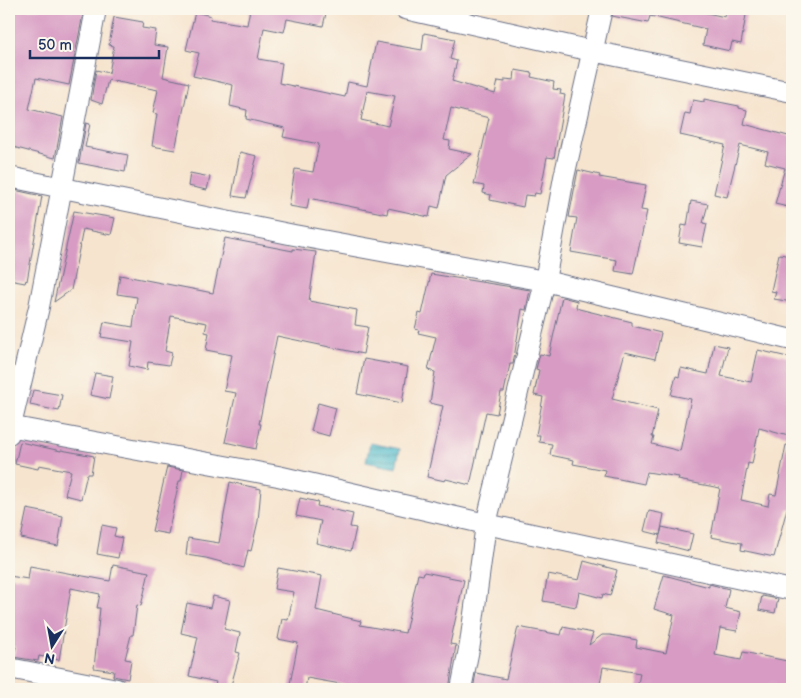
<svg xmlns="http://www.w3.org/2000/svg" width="801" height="698" font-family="'Balsamiq Sans',sans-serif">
<defs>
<pattern id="water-rules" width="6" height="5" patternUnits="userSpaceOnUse" patternTransform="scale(1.25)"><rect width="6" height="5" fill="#52bdce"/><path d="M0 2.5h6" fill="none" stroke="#439aaa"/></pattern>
</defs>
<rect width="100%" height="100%" fill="#fbf7ec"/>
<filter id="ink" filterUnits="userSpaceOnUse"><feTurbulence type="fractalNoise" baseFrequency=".02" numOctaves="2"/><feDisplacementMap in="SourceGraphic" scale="10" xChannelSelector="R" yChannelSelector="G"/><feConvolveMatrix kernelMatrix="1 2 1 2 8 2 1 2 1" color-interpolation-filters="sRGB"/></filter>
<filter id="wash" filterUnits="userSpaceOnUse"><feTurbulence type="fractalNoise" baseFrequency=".0096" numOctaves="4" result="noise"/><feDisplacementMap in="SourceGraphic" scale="20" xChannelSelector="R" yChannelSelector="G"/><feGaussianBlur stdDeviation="1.12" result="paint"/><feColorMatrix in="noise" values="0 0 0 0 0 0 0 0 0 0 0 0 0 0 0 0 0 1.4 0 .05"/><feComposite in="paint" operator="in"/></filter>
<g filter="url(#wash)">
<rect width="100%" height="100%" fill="#f6e4ce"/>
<path fill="url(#water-rules)" stroke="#367696" d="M 370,443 L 400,449 L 396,468 L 366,462 Z"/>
<g id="blocks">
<path fill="#d89cc4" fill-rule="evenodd" d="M 11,9 L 84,9 L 69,85 L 36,78 L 29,109 L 63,117 L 55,158 L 9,146 L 9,21 Z
M 250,9 L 327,9 L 323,26 L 287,19 L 284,32 L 264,28 L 258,59 L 282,63 L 279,83 L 345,97 L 348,82 L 367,86 L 376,42 L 422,50 L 424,33 L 455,39 L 450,59 L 457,61 L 452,81 L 495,94 L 498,81 L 505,82 L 505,79 L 514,80 L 515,70 L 532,73 L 531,77 L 554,82 L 553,89 L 561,90 L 560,94 L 565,95 L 554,158 L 547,157 L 540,194 L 535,193 L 534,196 L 525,195 L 523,207 L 490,200 L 491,195 L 483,193 L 484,186 L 474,184 L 489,118 L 451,108 L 444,140 L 450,141 L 449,149 L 472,154 L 446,175 L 439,208 L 431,206 L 429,217 L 388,208 L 387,214 L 309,198 L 307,209 L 289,206 L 295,169 L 313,172 L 319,144 L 283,137 L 285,128 L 246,119 L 247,110 L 230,106 L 233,85 L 193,76 L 199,53 L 186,50 L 195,12 L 211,16 L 210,19 L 247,25 ZM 367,91 L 395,96 L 388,126 L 361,120 Z
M 614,9 L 689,9 L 725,17 L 726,9 L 747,9 L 741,44 L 732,42 L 730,51 L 703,45 L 706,29 L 650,16 L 648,23 L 612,16 Z
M 114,17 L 143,22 L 142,28 L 156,30 L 154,45 L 168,47 L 163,77 L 189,83 L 175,150 L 152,146 L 157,114 L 153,113 L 158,90 L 108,80 L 102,104 L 91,100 L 96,70 L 109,73 L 114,46 L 109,45 Z
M 704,99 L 739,106 L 739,108 L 747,110 L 744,124 L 792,137 L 792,208 L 775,204 L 785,168 L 765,163 L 768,152 L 740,145 L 727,197 L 714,194 L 725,145 L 680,135 L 685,113 L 690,114 L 693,100 L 704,102 Z
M 86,123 L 90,124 L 85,147 L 128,155 L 125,172 L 79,163 Z
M 240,152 L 257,156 L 246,198 L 232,196 Z
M 578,170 L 600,175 L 599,177 L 646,185 L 641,210 L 647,211 L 633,274 L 615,271 L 617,260 L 571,252 L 577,218 L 569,217 Z
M 190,173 L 210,177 L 207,190 L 188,186 Z
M 14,190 L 42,196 L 27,281 L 26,280 L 25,283 L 9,280 L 9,203 L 11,204 Z
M 691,201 L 708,204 L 703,223 L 707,224 L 702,247 L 679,243 L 682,225 L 687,226 Z
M 74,211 L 115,218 L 111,235 L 83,229 L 71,290 L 54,302 Z
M 225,238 L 293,251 L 293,249 L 316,252 L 309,301 L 357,310 L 355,325 L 368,327 L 363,354 L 277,336 L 259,424 L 261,424 L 256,449 L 225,442 L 236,393 L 224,391 L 232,355 L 206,350 L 209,333 L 205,332 L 207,323 L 171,316 L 165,351 L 172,353 L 169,365 L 148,362 L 147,370 L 129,366 L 133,342 L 101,337 L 104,322 L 133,327 L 137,297 L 117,294 L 120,275 L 213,293 Z
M 779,254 L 792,256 L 792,302 L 774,299 L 776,292 L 771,291 Z
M 431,274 L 530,290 L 526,310 L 522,309 L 513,364 L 510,364 L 504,392 L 501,392 L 497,414 L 486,412 L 470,485 L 446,479 L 445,481 L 427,477 L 443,406 L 430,403 L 435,372 L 428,370 L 436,337 L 418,333 L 419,330 L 415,329 L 419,313 L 422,314 Z
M 562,297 L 577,301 L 576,307 L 579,309 L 632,322 L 632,326 L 661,333 L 655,359 L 625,352 L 612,399 L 658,410 L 652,437 L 654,437 L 652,444 L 680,451 L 691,399 L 671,395 L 676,376 L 679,377 L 681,368 L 708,374 L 714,344 L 728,347 L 721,376 L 751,382 L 758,350 L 792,358 L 792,437 L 759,428 L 752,464 L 748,463 L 741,500 L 768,506 L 770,494 L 776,495 L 786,445 L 792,446 L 792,510 L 787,509 L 774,557 L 741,550 L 742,543 L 711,537 L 720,488 L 678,480 L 679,477 L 647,472 L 644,484 L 604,476 L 605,470 L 573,464 L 574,460 L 550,455 L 552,444 L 539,442 L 540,435 L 536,435 L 543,397 L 534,395 L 539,370 L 536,369 L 540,354 L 549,356 Z
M 364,359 L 408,367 L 402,403 L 357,394 Z
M 95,373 L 113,376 L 109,399 L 90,395 Z
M 33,390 L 62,395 L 59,411 L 30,405 Z
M 318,403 L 336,408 L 329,436 L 311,431 Z
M 20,442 L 61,451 L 61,450 L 94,456 L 91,474 L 87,474 L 81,499 L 65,495 L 71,471 L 39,465 L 38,469 L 15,464 Z
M 167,467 L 183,470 L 181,481 L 179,481 L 168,534 L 152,531 Z
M 230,482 L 261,489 L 258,521 L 251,551 L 248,550 L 244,568 L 206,558 L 186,555 L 188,538 L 219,543 Z
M 300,498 L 318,502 L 317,506 L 353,514 L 350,527 L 356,528 L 351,551 L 316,543 L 321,521 L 296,516 Z
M 27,509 L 63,516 L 58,546 L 21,538 Z
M 649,511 L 664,514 L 660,535 L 644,531 Z
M 102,525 L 116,528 L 114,536 L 122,538 L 118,558 L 97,554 Z
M 662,527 L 693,534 L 689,551 L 658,543 Z
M 584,561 L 617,570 L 610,596 L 603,594 L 602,598 L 579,592 L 576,607 L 543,601 L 548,574 L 579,580 Z
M 113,565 L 149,572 L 141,606 L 137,605 L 133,635 L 131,635 L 125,659 L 131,660 L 128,679 L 113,676 L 114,671 L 94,668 L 100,608 L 97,608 L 100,594 L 71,588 L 59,660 L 39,656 L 38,661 L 13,657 L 16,647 L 9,646 L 9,576 L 28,579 L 30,566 L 110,581 Z
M 278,568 L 322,576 L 316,610 L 361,621 L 360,625 L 405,633 L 418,574 L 423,575 L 424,572 L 464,580 L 450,644 L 456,645 L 449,689 L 391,689 L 364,684 L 363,688 L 307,678 L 305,689 L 289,689 L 298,643 L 278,639 L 282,619 L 288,620 L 294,592 L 274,589 Z
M 664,575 L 709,587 L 709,584 L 729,589 L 725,608 L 741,612 L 737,631 L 720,628 L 715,655 L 741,660 L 743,652 L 792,662 L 792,689 L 637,689 L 640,673 L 603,667 L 599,689 L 473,689 L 476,673 L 506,679 L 518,627 L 561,635 L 563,627 L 593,633 L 589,645 L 602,635 L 610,635 L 637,640 L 636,647 L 666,653 L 674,615 L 654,609 Z
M 213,596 L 230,600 L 224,629 L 240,633 L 236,652 L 240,653 L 230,689 L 214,689 L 216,682 L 189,676 L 198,637 L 181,633 L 187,603 L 210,608 Z
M 762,596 L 778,599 L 775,613 L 759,610 Z"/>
</g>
</g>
<g filter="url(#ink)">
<use href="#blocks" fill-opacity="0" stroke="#686e85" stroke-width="1"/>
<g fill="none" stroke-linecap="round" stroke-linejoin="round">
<defs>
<path id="street" d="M 405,9 L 592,51 L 792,92
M 9,177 L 294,235 L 545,281 L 792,340
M 9,426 L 278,476 L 486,524 L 792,590
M 9,434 L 39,307 L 96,9
M 9,668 L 117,689
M 461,689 L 470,644 L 486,524 L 545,281 L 564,177 L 602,9"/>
</defs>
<use href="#street" stroke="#686e85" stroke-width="22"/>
<use href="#street" stroke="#fff" stroke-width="20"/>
</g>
</g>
<rect width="801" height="698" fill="none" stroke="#fbf7ec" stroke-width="30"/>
<g transform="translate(52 646) rotate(191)" stroke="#fbf7ec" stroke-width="4" paint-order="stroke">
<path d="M0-4L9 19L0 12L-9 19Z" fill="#1b2f5e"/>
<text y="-8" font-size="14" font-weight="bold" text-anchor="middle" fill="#1b2f5e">N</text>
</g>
<path d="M30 50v8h129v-8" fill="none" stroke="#1b2f5e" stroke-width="2.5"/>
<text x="38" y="50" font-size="15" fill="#1b2f5e" stroke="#fbf7ec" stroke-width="4" paint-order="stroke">50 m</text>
</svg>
